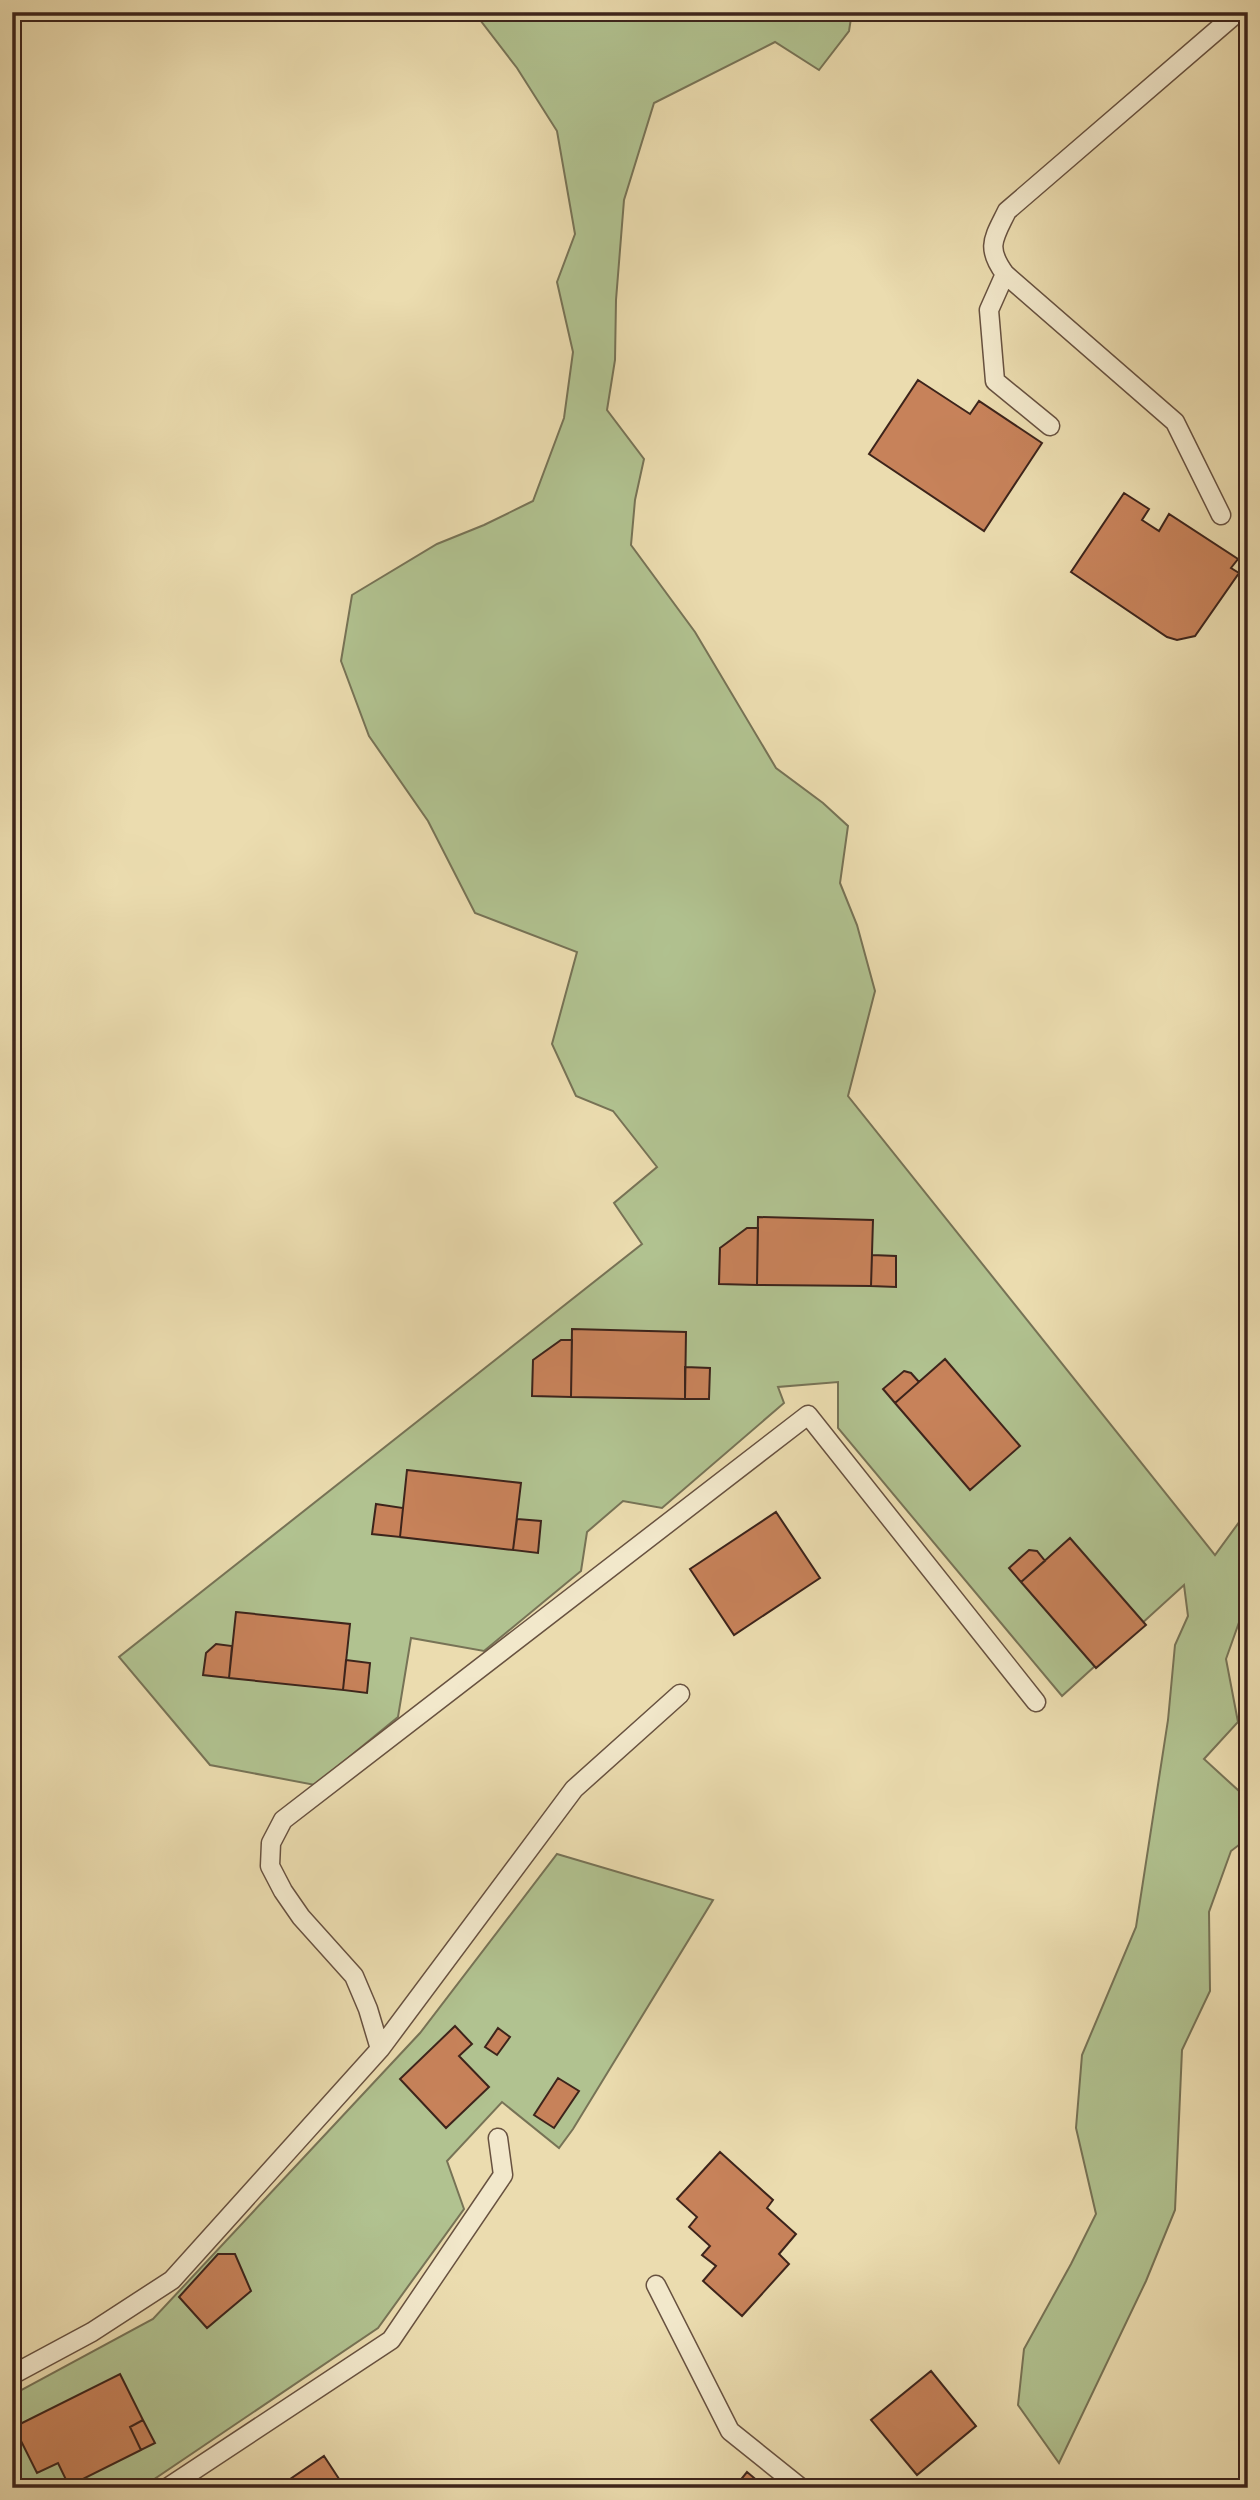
<svg xmlns="http://www.w3.org/2000/svg" width="1260" height="2500" font-family="'IM FELL DW Pica',serif">
<rect width="100%" height="100%" fill="#ebdcaf"/>
<filter id="stains"><feTurbulence type="fractalNoise" baseFrequency=".00286" numOctaves="4"/><feColorMatrix values="0 0 0 0 .2 0 0 0 0 .09 0 0 0 0 .02 0 0 0 .5 -.17"/></filter>
<radialGradient id="worn" r=".72"><stop offset=".6" stop-color="#630" stop-opacity="0"/><stop offset="1" stop-color="#630" stop-opacity=".3"/></radialGradient>
<path fill="#b1c290" stroke="#777356" stroke-width="2" d="M 474,12 L 852,12 L 849,31 L 819,70 L 775,42 L 654,103 L 624,200 L 616,300 L 615,360 L 607,410 L 644,459 L 635,500 L 631,545 L 695,632 L 776,768 L 823,803 L 848,826 L 840,883 L 857,925 L 875,991 L 848,1096 L 1215,1555 L 1248,1510 L 1248,1597 L 1226,1659 L 1238,1722 L 1204,1759 L 1239,1791 L 1248,1806 L 1248,1838 L 1231,1851 L 1209,1912 L 1210,1991 L 1182,2050 L 1175,2210 L 1146,2281 L 1059,2463 L 1018,2405 L 1024,2349 L 1071,2264 L 1096,2214 L 1076,2128 L 1082,2055 L 1136,1927 L 1168,1720 L 1175,1645 L 1188,1616 L 1184,1585 L 1062,1696 L 838,1428 L 838,1382 L 778,1387 L 784,1403 L 662,1508 L 623,1501 L 587,1532 L 581,1571 L 484,1651 L 411,1638 L 398,1717 L 315,1785 L 210,1765 L 119,1657 L 642,1244 L 614,1203 L 657,1167 L 613,1111 L 576,1096 L 552,1044 L 577,952 L 475,913 L 428,821 L 369,736 L 341,661 L 352,595 L 437,544 L 484,525 L 533,501 L 564,418 L 573,352 L 557,282 L 575,234 L 557,131 L 517,68 Z
M 557,1854 L 713,1900 L 573,2129 L 559,2148 L 502,2102 L 447,2161 L 464,2209 L 378,2328 L 141,2488 L 12,2488 L 12,2395 L 153,2319 L 420,2033 Z"/>
<path fill="#c7825a" stroke="#3d241b" stroke-width="2" d="M 918,380 L 970,414 L 979,401 L 1042,443 L 984,531 L 869,454 Z
M 1124,493 L 1149,509 L 1142,520 L 1159,531 L 1169,514 L 1238,559 L 1231,568 L 1239,573 L 1195,636 L 1177,640 L 1167,637 L 1071,572 Z
M 758,1217 L 873,1220 L 871,1286 L 757,1285 Z
M 747,1228 L 758,1228 L 757,1285 L 719,1284 L 720,1248 Z
M 872,1255 L 896,1256 L 896,1287 L 871,1286 Z
M 572,1329 L 686,1332 L 685,1399 L 571,1397 Z
M 561,1340 L 572,1340 L 571,1397 L 532,1396 L 533,1360 Z
M 945,1359 L 1020,1446 L 970,1490 L 895,1403 Z
M 685,1367 L 710,1368 L 709,1399 L 685,1399 Z
M 904,1371 L 911,1373 L 919,1382 L 895,1403 L 883,1389 Z
M 407,1470 L 521,1483 L 513,1550 L 400,1537 Z
M 376,1504 L 403,1508 L 400,1537 L 372,1534 Z
M 776,1512 L 820,1578 L 734,1635 L 690,1569 Z
M 517,1519 L 541,1521 L 538,1553 L 513,1550 Z
M 1070,1538 L 1146,1625 L 1096,1668 L 1021,1582 Z
M 1029,1550 L 1037,1551 L 1045,1561 L 1021,1582 L 1009,1568 Z
M 236,1612 L 350,1624 L 343,1690 L 229,1678 Z
M 216,1644 L 232,1646 L 229,1678 L 203,1675 L 206,1653 Z
M 346,1660 L 370,1663 L 367,1693 L 343,1690 Z
M 455,2026 L 472,2044 L 459,2056 L 489,2087 L 446,2128 L 400,2079 Z
M 498,2028 L 510,2037 L 497,2055 L 485,2047 Z
M 558,2078 L 579,2091 L 554,2128 L 534,2115 Z
M 720,2152 L 773,2200 L 767,2208 L 796,2234 L 779,2254 L 789,2264 L 742,2316 L 703,2281 L 716,2266 L 702,2255 L 710,2246 L 689,2227 L 697,2217 L 677,2199 Z
M 218,2254 L 235,2254 L 251,2291 L 207,2328 L 179,2297 Z
M 931,2371 L 976,2426 L 917,2475 L 871,2420 Z
M 120,2374 L 143,2420 L 130,2427 L 141,2450 L 69,2486 L 58,2463 L 37,2473 L 14,2427 Z
M 143,2420 L 155,2443 L 141,2450 L 130,2427 Z
M 324,2456 L 345,2488 L 277,2488 Z
M 747,2472 L 766,2488 L 734,2488 Z"/>
<g fill="none" stroke-linecap="round" stroke-linejoin="round">
<defs>
<path id="lane" d="M 1005,274 L 989,310 L 995,381 L 1050,426
M 1221,515 L 1175,422 L 1005,274 C 985,247 994,238 1007,211 L 1238,12
M 380,2049 L 368,2009 L 354,1976 L 301,1917 L 283,1891 L 270,1866 L 271,1843 L 283,1820 L 808,1415 L 1036,1702
M 656,2285 L 730,2431 L 801,2488
M 12,2375 L 92,2332 L 172,2280 L 380,2049 L 574,1789 L 680,1694
M 167,2488 L 391,2340 L 503,2175 L 498,2138"/>
</defs>
<use href="#lane" stroke="#685240" stroke-width="21"/>
<use href="#lane" stroke="#f2e8cb" stroke-width="18"/>
</g>
<rect width="1260" height="2500" fill="none" stroke="#ebdcaf" stroke-width="42"/>
<rect x="14" y="14" width="1232" height="2472" fill="none" stroke="#3d241b" stroke-width="3.5"/>
<rect x="21" y="21" width="1218" height="2458" fill="none" stroke="#3d241b" stroke-width="2"/>
<rect width="100%" height="100%" filter="url(#stains)"/>
<rect width="100%" height="100%" fill="url(#worn)"/>
</svg>
